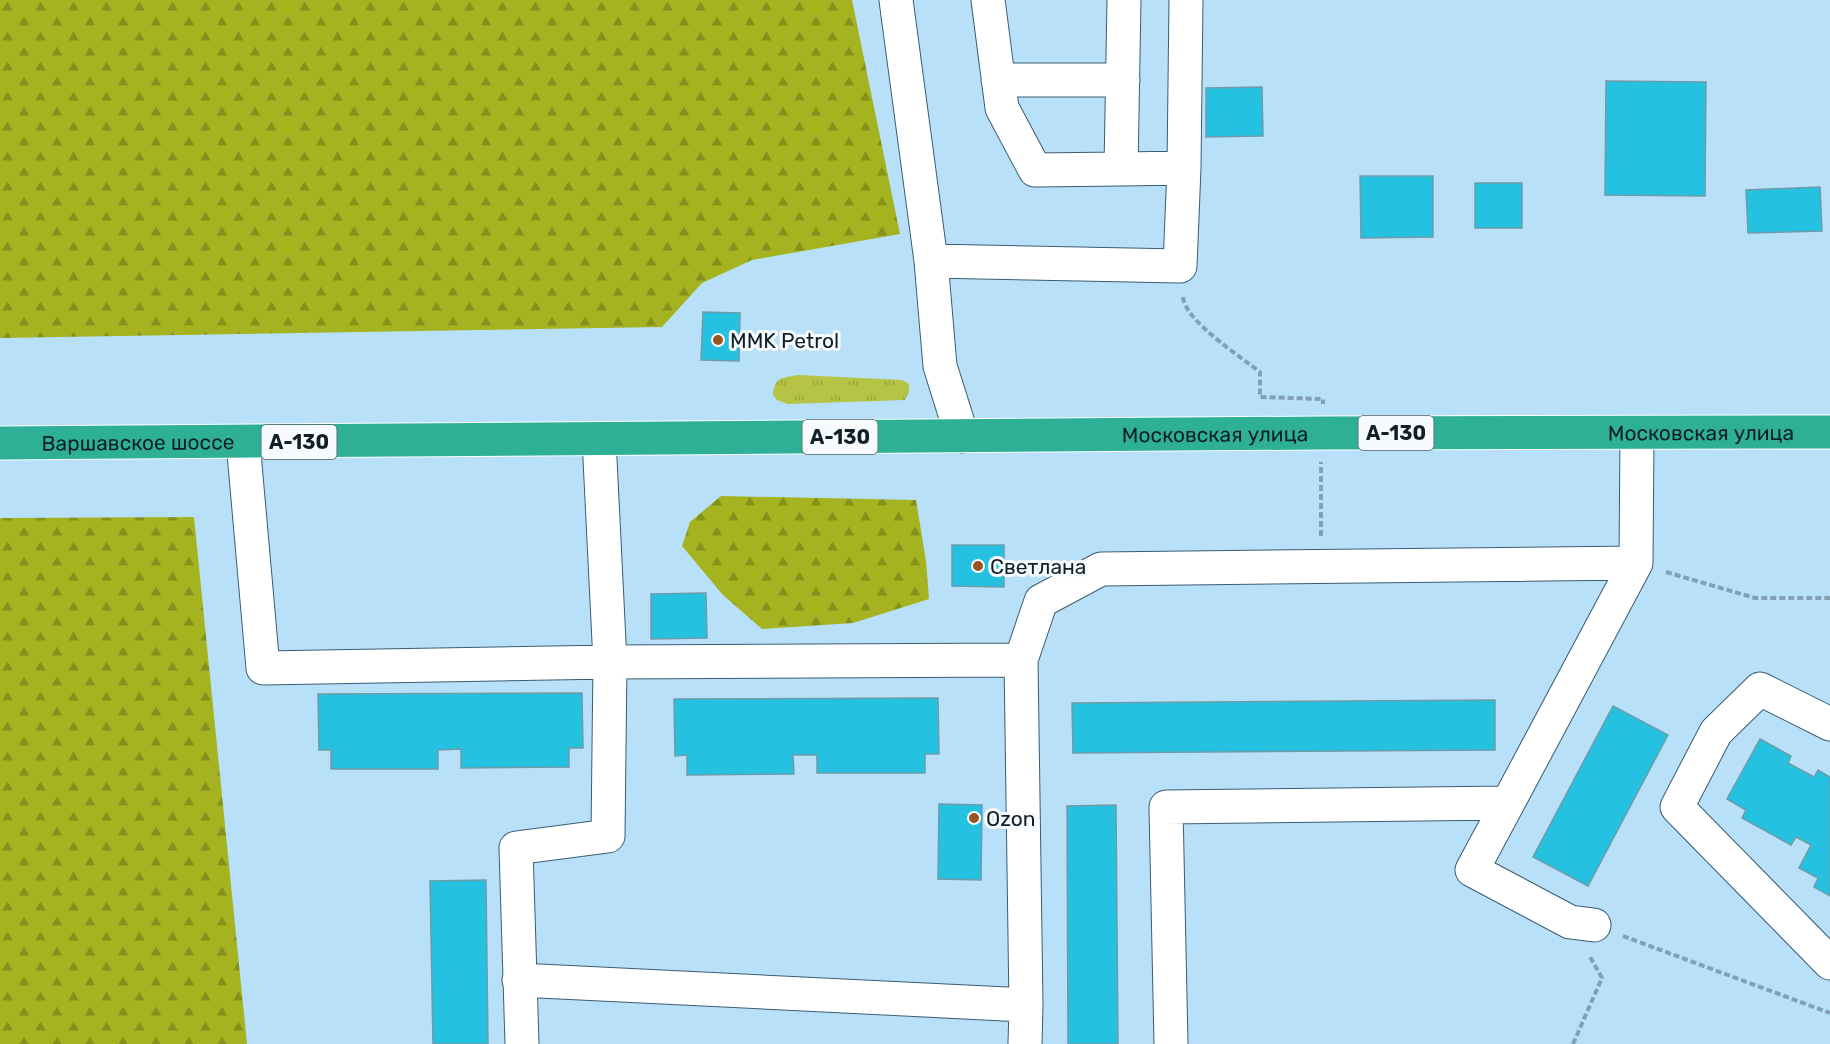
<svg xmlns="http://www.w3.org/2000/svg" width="1830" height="1044" font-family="Rubik,sans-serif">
<defs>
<pattern id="grass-tufts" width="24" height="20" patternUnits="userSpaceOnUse" patternTransform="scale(1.5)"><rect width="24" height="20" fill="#b5c444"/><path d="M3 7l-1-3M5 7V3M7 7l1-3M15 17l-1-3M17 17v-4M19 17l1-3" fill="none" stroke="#9ba83c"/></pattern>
<pattern id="forest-firs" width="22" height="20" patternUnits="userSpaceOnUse" patternTransform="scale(1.5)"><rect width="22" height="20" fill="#a4b31f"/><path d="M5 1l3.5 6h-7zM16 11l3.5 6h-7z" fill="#84911b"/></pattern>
</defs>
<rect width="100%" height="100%" fill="#b9e0f9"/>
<path fill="url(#grass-tufts)" d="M 798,375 L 902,380 L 909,384 L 909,392 L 905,400 L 788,404 L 777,400 L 773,395 C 774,377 782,378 798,375 Z"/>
<path fill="url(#forest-firs)" d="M 0,0 L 852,0 L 900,234 L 752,260 L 702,283 L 662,327 L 0,338 Z
M 721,496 L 916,500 L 926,561 L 929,599 L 853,623 L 762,629 L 723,595 L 682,546 L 690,522 Z
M 194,517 L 247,1044 L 0,1044 L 0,518 Z"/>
<path fill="#24c1e1" stroke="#6d9ca8" stroke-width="1.5" d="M 1606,81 L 1706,82 L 1705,196 L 1605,195 Z
M 1262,87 L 1263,136 L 1206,137 L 1206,88 Z
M 1360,176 L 1433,176 L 1433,237 L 1361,238 Z
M 1475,183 L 1522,183 L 1522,228 L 1475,228 Z
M 1820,187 L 1822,231 L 1748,233 L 1746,190 Z
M 703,312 L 740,313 L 739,361 L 701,360 Z
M 952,545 L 1004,545 L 1004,587 L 952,586 Z
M 706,593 L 707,638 L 651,639 L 651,594 Z
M 582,693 L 583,748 L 569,748 L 569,767 L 461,768 L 461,749 L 438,750 L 438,769 L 331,769 L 331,750 L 319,750 L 318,694 Z
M 938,698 L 939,754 L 925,754 L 925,773 L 817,773 L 817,755 L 793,755 L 794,774 L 687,775 L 687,755 L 675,756 L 674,699 Z
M 1495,700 L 1495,750 L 1073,753 L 1072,703 Z
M 1613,706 L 1668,735 L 1588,886 L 1533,857 Z
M 1760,739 L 1791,756 L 1788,763 L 1814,777 L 1818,770 L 1830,777 L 1830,896 L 1814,887 L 1818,878 L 1799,868 L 1811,845 L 1796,837 L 1791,845 L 1742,818 L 1746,810 L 1727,799 Z
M 939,804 L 982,805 L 981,880 L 938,879 Z
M 1116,805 L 1118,1044 L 1068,1044 L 1067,806 Z
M 486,880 L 488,1044 L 433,1044 L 430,881 Z"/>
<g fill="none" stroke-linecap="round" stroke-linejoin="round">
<defs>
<path id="minor" d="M 896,0 L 931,261 L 940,366 L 962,436
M 988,0 L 1002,108 L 1035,170 L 1121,169 L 1124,0
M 998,80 L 1123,80
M 1121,169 L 1184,168 L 1186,0
M 931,261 L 1180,266 L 1184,168
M 243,442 L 263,668 L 610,662 L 1021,660
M 1830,724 L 1760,689 L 1716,732 L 1677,807 L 1830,963
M 1508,803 L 1472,870 L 1570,922 L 1594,925
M 519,980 L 1026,1005
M 522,1044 L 516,848 L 608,836 L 610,662 L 599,439
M 1025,1044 L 1026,1005 L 1021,660 L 1041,601 L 1101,569 L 1636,563
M 1171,1044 L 1166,807 L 1508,803 L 1636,563 L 1637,434"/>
<g id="highway">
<path id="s1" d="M 0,443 L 1321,433 L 1830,432"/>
</g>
</defs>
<use href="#minor" stroke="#3a5d72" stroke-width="35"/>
<use href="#highway" stroke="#fff" stroke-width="35"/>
<path stroke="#81a0b3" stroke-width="4" stroke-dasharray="6 3" stroke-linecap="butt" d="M 1183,297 C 1185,321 1241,357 1260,372 L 1260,397 L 1323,399 L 1323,404
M 1321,536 L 1321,462
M 1666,572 L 1755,598 L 1830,598
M 1623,936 L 1830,1013
M 1573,1044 L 1602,978 L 1589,955"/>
<use href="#minor" stroke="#fff" stroke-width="33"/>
<use href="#highway" stroke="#2eb096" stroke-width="33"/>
</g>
<g fill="#975621" stroke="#f7fbfe" stroke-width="2">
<circle cx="718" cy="340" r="6"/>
<circle cx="978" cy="566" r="6"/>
<circle cx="974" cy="818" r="6"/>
</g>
<g text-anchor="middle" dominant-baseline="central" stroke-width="6" stroke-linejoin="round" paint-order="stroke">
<g fill="#f7fbfe" stroke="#566268" stroke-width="1.5">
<rect x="1358.5" y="416" width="75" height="34" rx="4.5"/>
<rect x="802.5" y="420" width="75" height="34" rx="4.5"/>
<rect x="261.5" y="425" width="75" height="34" rx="4.5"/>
</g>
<g font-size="20" font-weight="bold" fill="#112028">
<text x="1396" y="433">А-130</text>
<text x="840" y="437">А-130</text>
<text x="299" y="442">А-130</text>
</g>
<g font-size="21" fill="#112028" stroke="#f7fbfe" text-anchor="start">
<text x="730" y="340">MMK Petrol</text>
<text x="990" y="566">Светлана</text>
<text x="986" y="818">Ozon</text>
</g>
<g font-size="21" fill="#112028" stroke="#f7fbfe">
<text stroke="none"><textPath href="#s1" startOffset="1701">Московская улица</textPath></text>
<text stroke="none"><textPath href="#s1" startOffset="1215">Московская улица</textPath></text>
<text stroke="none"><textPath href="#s1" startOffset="138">Варшавское шоссе</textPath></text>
</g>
</g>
</svg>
